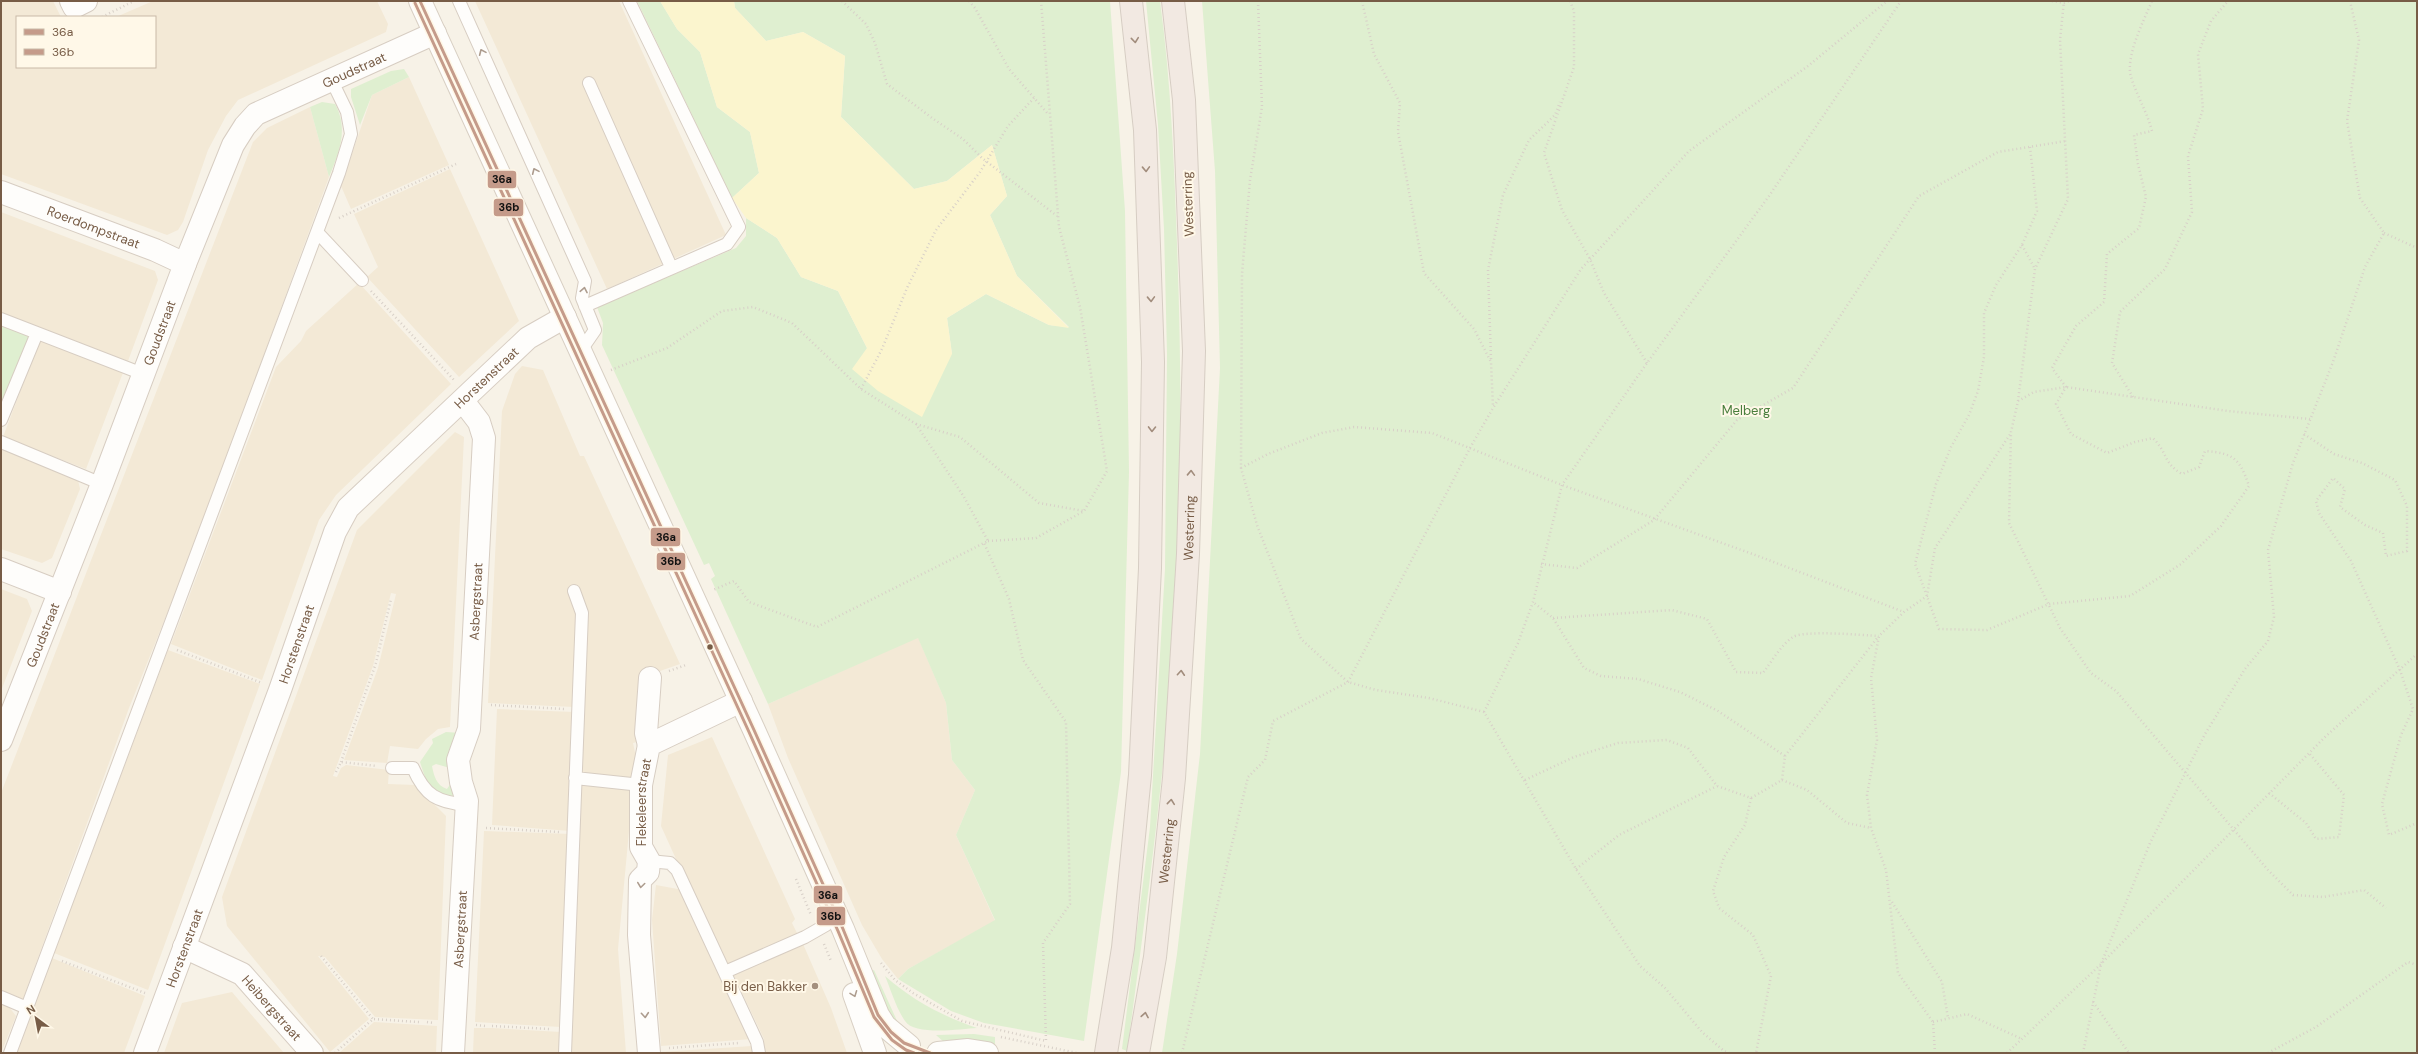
<svg xmlns="http://www.w3.org/2000/svg" width="2418" height="1054" font-family="'DM Sans',sans-serif">
<rect width="100%" height="100%" fill="#f7f2e7"/>
<path fill="#f3e9d6" d="M 1,1 L 53,1 L 61,17 L 17,17 L 17,67 L 155,67 L 155,17 L 116,17 L 153,1 L 377,1 L 388,24 L 386,32 L 238,100 L 226,116 L 208,150 L 183,222 L 178,230 L 167,235 L 1,174 Z
M 475,1 L 619,1 L 726,235 L 607,289 Z
M 409,77 L 449,165 L 351,209 L 341,186 L 372,95 Z
M 310,107 L 329,177 L 191,554 L 129,708 L 23,999 L 1,990 L 1,793 L 253,142 L 267,128 Z
M 450,169 L 519,321 L 459,377 L 367,277 L 378,267 L 354,214 Z
M 1,212 L 155,271 L 158,280 L 128,361 L 1,314 Z
M 359,283 L 451,384 L 336,495 L 319,520 L 262,680 L 171,644 L 276,367 L 301,341 L 306,331 Z
M 40,339 L 124,370 L 86,469 L 3,437 Z
M 522,366 L 543,370 L 580,456 L 584,456 L 680,664 L 643,677 L 637,742 L 633,743 L 636,757 L 634,779 L 604,778 L 577,772 L 577,609 L 575,707 L 488,703 L 502,411 L 515,374 Z
M 455,432 L 464,437 L 450,727 L 438,729 L 426,739 L 418,749 L 390,746 L 387,763 L 344,760 L 378,668 L 396,594 L 391,593 L 373,666 L 333,776 L 337,777 L 341,768 L 346,765 L 389,770 L 388,784 L 415,785 L 446,816 L 438,1020 L 375,1017 L 325,957 L 318,956 L 369,1019 L 330,1052 L 227,926 L 222,897 L 357,530 Z
M 1,447 L 78,480 L 80,489 L 52,558 L 42,563 L 1,549 Z
M 1,589 L 27,599 L 32,611 L 1,691 Z
M 918,637 L 946,703 L 952,760 L 975,790 L 956,835 L 995,921 L 908,969 L 898,979 L 882,959 L 862,925 L 788,758 L 768,704 Z
M 168,650 L 260,684 L 148,990 L 54,953 Z
M 497,709 L 575,712 L 571,831 L 492,825 Z
M 712,737 L 795,919 L 792,923 L 799,937 L 726,969 L 661,826 L 668,755 Z
M 577,783 L 633,788 L 618,949 L 626,1053 L 569,1053 Z
M 484,831 L 571,834 L 561,1027 L 475,1022 Z
M 656,885 L 683,890 L 752,1039 L 661,1046 L 652,920 Z
M 803,944 L 831,1008 L 847,1053 L 764,1053 L 764,1039 L 733,974 Z
M 52,958 L 145,996 L 124,1053 L 17,1053 Z
M 232,992 L 284,1053 L 164,1053 L 182,1003 Z
M 1,1001 L 6,1003 L 16,1016 L 1,1053 Z
M 374,1022 L 437,1026 L 436,1053 L 339,1053 Z
M 474,1028 L 492,1028 L 561,1032 L 560,1053 L 473,1053 Z
M 752,1046 L 753,1053 L 661,1052 Z"/>
<path fill="#dfefd0" d="M 637,1 L 660,1 L 677,29 L 700,52 L 717,107 L 750,132 L 759,173 L 732,198 Z
M 734,1 L 1110,1 L 1125,211 L 1129,472 L 1121,772 L 1084,1041 L 984,1023 L 951,1011 L 898,979 L 908,969 L 995,920 L 956,835 L 975,790 L 952,760 L 946,703 L 918,638 L 768,704 L 711,579 L 715,576 L 709,563 L 704,565 L 602,345 L 603,323 L 597,307 L 736,248 L 746,236 L 746,218 L 777,238 L 801,277 L 838,291 L 867,348 L 952,354 L 947,318 L 986,294 L 1049,325 L 1069,327 L 1017,276 L 990,215 L 1007,196 L 992,145 L 947,181 L 914,189 L 841,117 L 845,56 L 803,32 L 766,41 L 735,8 Z
M 1146,1 L 1160,1 C 1171,82 1174,163 1177,244 C 1182,376 1182,508 1174,641 C 1164,778 1146,914 1127,1051 L 1122,1049 L 1150,827 L 1165,569 L 1167,354 L 1164,229 L 1158,125 Z
M 1202,1 L 2417,1 L 2417,1053 L 1162,1053 L 1177,954 L 1200,754 L 1220,368 L 1215,171 Z
M 404,69 L 409,77 L 372,95 L 360,125 L 351,97 L 351,89 L 391,71 Z
M 322,102 L 335,104 C 349,129 339,153 329,177 L 310,107 Z
M 1,326 L 29,336 L 1,410 Z
M 446,732 L 461,733 L 450,768 L 436,764 L 432,766 C 434,776 436,785 447,789 L 453,780 L 458,799 C 431,790 429,791 420,762 L 433,743 L 432,739 Z
M 874,970 L 898,1023 L 894,1025 L 868,973 Z
M 885,976 C 912,1000 942,1016 977,1028 C 961,1029 914,1036 905,1021 C 896,1008 891,990 885,976 Z
M 974,1034 L 995,1037 L 995,1046 L 945,1043 L 936,1035 Z"/>
<path fill="#fbf5ce" d="M 660,1 L 734,1 L 735,8 L 766,41 L 803,32 L 845,56 L 841,117 L 914,189 L 947,181 L 992,145 L 1007,196 L 990,215 L 1017,276 L 1069,328 L 1049,325 L 986,294 L 947,318 L 952,354 L 922,417 L 878,391 L 852,369 L 867,348 L 838,291 L 801,277 L 777,238 L 746,218 L 732,198 L 759,173 L 750,132 L 717,107 L 700,52 L 677,29 Z"/>
<g fill="none" stroke-linecap="round" stroke-linejoin="round">
<defs>
<path id="lane" d="M 459,1 L 585,281 L 582,298 L 595,330 L 586,343 L 579,349
M 589,83 L 671,267
M 317,232 L 362,280
M 585,306 L 727,244 L 739,227 L 629,1
M 1,319 L 143,374
M 1,420 L 37,333
M 1,442 L 102,484
M 392,768 L 413,768 C 425,796 437,802 467,805
M 575,778 L 641,785
M 649,861 L 670,863 L 677,870 L 757,1042 L 759,1053
M 725,972 L 805,937 L 826,925
M 1,997 L 27,1008
M 10,1053 L 339,173 L 351,134 L 347,112 L 332,81
M 565,1053 L 582,613 L 574,591"/>
<g id="street">
<path d="M 71,1 L 74,7 L 86,1"/>
<path id="s1" d="M 1,192 L 155,250 L 185,264"/>
<path d="M 1,569 L 60,592"/>
<path id="s2" d="M 1,740 L 102,484 L 185,264 L 233,145 L 245,126 L 256,114 L 435,33"/>
<path d="M 649,745 L 646,733 L 650,678"/>
<path id="s3" d="M 184,947 L 242,974 L 312,1053"/>
<path id="s4" d="M 145,1053 L 280,690 L 335,532 L 348,508 L 528,338 L 565,317"/>
<path id="s5" d="M 453,1053 L 467,801 L 461,782 L 458,760 L 469,729 L 484,438 L 479,422 L 463,401"/>
<path id="s6" d="M 649,1053 L 639,935 L 640,880 L 648,872 L 649,861 L 641,847 L 641,785 L 649,745 L 741,701"/>
</g>
<path id="secondary" d="M 420,1 L 754,730 L 843,929 L 878,1015 L 885,1026 L 909,1046
M 854,994 L 875,1053
M 938,1053 L 968,1050 L 987,1053"/>
<g id="highway">
<path d="M 1106,1053 L 1123,948 L 1140,775 L 1150,568 L 1153,362 L 1145,130 L 1131,1"/>
<path id="s7" d="M 1138,1053 L 1155,957 L 1174,778 L 1188,554 L 1194,351 L 1184,100 L 1173,1"/>
</g>
</defs>
<use href="#lane" stroke="#d7cdc2" stroke-width="14"/>
<use href="#street" stroke="#d7cdc2" stroke-width="24"/>
<use href="#secondary" stroke="#d8cfc3" stroke-width="24"/>
<use href="#highway" stroke="#d6cdc3" stroke-width="24"/>
<path stroke="#d8d0c8" stroke-width="2.5" stroke-dasharray="1 3" stroke-linecap="butt" d="M 842,1 L 866,24 L 875,43 L 887,84 L 932,118 L 963,139 L 982,158 L 1057,216
M 969,1 L 975,8 L 1009,69 L 1048,114
M 1258,1 L 1262,107 L 1250,180 L 1242,274 L 1241,468 L 1257,525 L 1301,639 L 1348,682 L 1376,690 L 1429,698 L 1484,712 L 1576,869 L 1640,966 L 1665,988 L 1702,1032 L 1724,1051 L 1729,1053
M 1362,1 L 1374,54 L 1400,103 L 1398,132 L 1424,273 L 1474,329 L 1491,362 L 1493,407
M 1570,1 L 1574,11 L 1574,67 L 1544,153 L 1562,210 L 1590,259 L 1604,293 L 1647,363
M 2052,1 L 2064,3 L 2069,1
M 2064,1 L 2060,40 L 2068,199 L 2035,269 L 2018,401 L 2011,432 L 2009,523 L 2060,628 L 2091,673 L 2116,691 L 2268,870 L 2293,895 L 2323,897 L 2364,890 L 2386,908
M 102,17 L 134,1
M 2030,147 L 2037,211 L 2022,245 L 1996,285 L 1984,313 L 1984,357 L 1978,391 L 1969,415 L 1951,447 L 1936,484 L 1915,564 L 1939,629 L 1987,630 L 2049,604 L 2130,596 L 2181,564 L 2221,526 L 2249,486 C 2240,459 2234,453 2205,451 L 2199,467 L 2182,474 C 2163,463 2168,453 2153,438 L 2135,442 L 2107,453 L 2071,434 L 2056,404 L 2066,387 L 2052,368 L 2076,326 L 2104,302 L 2107,254 L 2139,228 L 2146,197 L 2138,164 L 2134,135 L 2152,131 C 2147,112 2137,96 2131,77 C 2125,57 2144,20 2152,1
M 339,218 L 456,164
M 2384,233 L 2417,248
M 2022,245 L 2035,269
M 371,291 L 454,380
M 1491,359 L 1488,270 L 1503,195 L 1529,140 L 1555,115 L 1560,102
M 611,370 L 667,348 L 722,311 L 753,307 L 792,323 L 861,389 L 916,424 L 964,497 L 988,541 L 817,627 L 749,602 L 734,581 L 713,590
M 861,389 L 882,349 L 907,288 L 936,230 L 980,172 L 1008,126 L 1034,98
M 2133,397 L 2112,363 L 2120,312 L 2165,269 L 2192,212 L 2188,156 L 2203,109 L 2198,54 L 2211,21 L 2228,1
M 2018,401 L 2034,392 L 2066,387 L 2228,411 L 2310,419
M 916,424 L 960,437 L 1039,503 L 1084,511
M 2304,434 L 2334,454 L 2362,463 L 2395,480 L 2407,506 L 2407,551 L 2386,556 L 2383,533 L 2365,525 L 2340,507 L 2345,489 L 2333,478 L 2316,501 L 2319,513 L 2351,561 L 2400,670 L 2413,709 L 2401,735 L 2382,804 L 2389,835 L 2417,823
M 1241,468 L 1268,454 L 1322,433 L 1354,427 L 1432,433 L 1562,485 L 1758,556 L 1904,612
M 988,541 L 1036,538 L 1084,511 L 1107,471 L 1080,307 L 1059,227 L 1041,1
M 1541,564 L 1577,568 L 1654,520 L 1737,420 L 1793,388 L 1919,196 L 1998,152 L 2066,141
M 1553,618 L 1672,610 L 1707,619 L 1736,672 L 1763,673 C 1772,661 1781,645 1793,637 C 1804,630 1863,635 1879,636
M 177,650 L 262,683
M 669,671 L 686,665
M 491,705 L 564,709
M 1484,712 L 1518,643 L 1533,602 L 1562,485 L 1647,363 L 1769,196 L 1901,1
M 1785,756 L 1878,637
M 341,762 L 376,663 L 391,599
M 336,772 L 341,762 L 377,766
M 1525,780 L 1574,757 L 1618,743 L 1667,740 L 1688,748 L 1717,786 L 1751,798 L 1782,780 L 1785,756 L 1718,711 L 1680,692 L 1638,679 L 1601,676 L 1584,668 L 1553,618 L 1533,602
M 1782,780 L 1807,790 L 1847,823 L 1871,828
M 2269,793 L 2306,823 L 2316,839 L 2339,837 L 2344,795 L 2309,753
M 1751,798 L 1745,825 L 1724,857 L 1713,891 L 1719,908 L 1753,935 L 1771,976 L 1756,1053
M 486,828 L 559,832
M 1576,869 L 1619,835 L 1717,786
M 796,879 L 811,915
M 1892,902 L 1942,982 L 1948,1018
M 824,944 L 831,961
M 321,956 L 373,1019
M 62,961 L 145,993
M 881,963 L 895,980 L 913,993 L 962,1021 L 1046,1041 L 1043,943 L 1070,904 L 1066,722 L 1023,660 L 1009,599 L 984,543
M 2093,1002 L 2129,1053
M 427,1022 L 434,1023
M 1933,1022 L 1967,1014 L 2022,1039
M 476,1025 L 486,1026
M 492,1026 L 550,1029
M 1001,1037 L 1077,1053
M 669,1048 L 739,1043
M 335,1053 L 373,1019 L 419,1022
M 1182,1053 L 1248,777 L 1265,760 L 1273,721 L 1348,682 L 1470,448 L 1493,408 L 1581,269 L 1689,151 L 1808,66 L 1887,1
M 1935,1053 L 1933,1022 L 1898,973 L 1886,870 L 1871,828 L 1867,795 L 1877,740 L 1871,678 L 1879,636 L 1904,612 L 1927,596 L 1935,548 L 2011,433
M 2007,1053 L 2101,964 L 2325,737 L 2417,654
M 2083,1053 L 2101,964 L 2150,843 L 2205,734 L 2245,669 L 2268,641 L 2274,617 L 2268,550 L 2293,463 L 2333,362 L 2365,267 L 2384,233 L 2360,198 L 2347,121 L 2359,40 L 2350,1
M 2268,1053 L 2316,1027 L 2408,962 L 2417,965"/>
<use href="#lane" stroke="#fefdfb" stroke-width="12"/>
<use href="#street" stroke="#fefdfb" stroke-width="22"/>
<use href="#secondary" stroke="#fefdfb" stroke-width="22"/>
<use href="#highway" stroke="#f2e9e2" stroke-width="22"/>
<defs>
<path id="bus-1" d="M 420,1 L 754,730 L 843,929 L 878,1015 L 891,1032 L 904,1043 L 930,1053"/>
<path id="bus-2" d="M 415,3 L 749,732 L 838,931 L 874,1017 L 892,1040 L 906,1050 L 914,1053"/>
</defs>
<use href="#bus-1" stroke="#fff8e8" stroke-width="6"/>
<use href="#bus-2" stroke="#fff8e8" stroke-width="6"/>
<use href="#bus-1" stroke="#c59b8a" stroke-width="3"/>
<use href="#bus-2" stroke="#c59b8a" stroke-width="3"/>
</g>
<defs><path id="oneway-chevron" d="M-2-3.5L2.5 0L-2 3.5" fill="none" stroke-width="1.6" stroke-linecap="round" stroke-linejoin="round"/></defs>
<g stroke="#a28d7d">
<use href="#oneway-chevron" transform="translate(1135 40) rotate(84)"/>
<use href="#oneway-chevron" transform="translate(1146 169) rotate(88)"/>
<use href="#oneway-chevron" transform="translate(1151 299) rotate(88)"/>
<use href="#oneway-chevron" transform="translate(1152 429) rotate(91)"/>
<use href="#oneway-chevron" transform="translate(1191 473) rotate(-88)"/>
<use href="#oneway-chevron" transform="translate(1181 673) rotate(-86)"/>
<use href="#oneway-chevron" transform="translate(1171 802) rotate(-84)"/>
<use href="#oneway-chevron" transform="translate(1145 1015) rotate(-80)"/>
</g>
<g stroke="#ad9c8e">
<use href="#oneway-chevron" transform="translate(482 52) rotate(-114)"/>
<use href="#oneway-chevron" transform="translate(535 171) rotate(-114)"/>
<use href="#oneway-chevron" transform="translate(584 290) rotate(-79)"/>
<use href="#oneway-chevron" transform="translate(641 885) rotate(98)"/>
<use href="#oneway-chevron" transform="translate(854 994) rotate(69)"/>
<use href="#oneway-chevron" transform="translate(645 1015) rotate(85)"/>
</g>
<circle fill="#775c46" stroke="#fff8e8" stroke-width="1.5" cx="710" cy="647" r="3.5"/>
<circle fill="#a4907e" stroke="#fff8e8" stroke-width="1.5" cx="815" cy="986" r="4"/>
<g text-anchor="middle" dominant-baseline="central" stroke-width="4" stroke-linejoin="round" paint-order="stroke">
<g font-size="13" fill="#775c46" stroke="#fff8e8">
<text stroke="none"><textPath href="#s2" startOffset="785">Goudstraat</textPath></text>
<text transform="translate(1188 204) rotate(-92)">Westerring</text>
<text stroke="none"><textPath href="#s1" startOffset="99">Roerdompstraat</textPath></text>
<text stroke="none"><textPath href="#s2" startOffset="437">Goudstraat</textPath></text>
<text stroke="none"><textPath href="#s4" startOffset="772">Horstenstraat</textPath></text>
<text stroke="none"><textPath href="#s7" startOffset="528">Westerring</textPath></text>
<text stroke="none"><textPath href="#s5" startOffset="455">Asbergstraat</textPath></text>
<text stroke="none"><textPath href="#s2" startOffset="113">Goudstraat</textPath></text>
<text stroke="none"><textPath href="#s4" startOffset="436">Horstenstraat</textPath></text>
<text stroke="none"><textPath href="#s6" startOffset="257">Flekeleerstraat</textPath></text>
<text stroke="none"><textPath href="#s7" startOffset="204">Westerring</textPath></text>
<text stroke="none"><textPath href="#s5" startOffset="124">Asbergstraat</textPath></text>
<text stroke="none"><textPath href="#s4" startOffset="112">Horstenstraat</textPath></text>
<text stroke="none"><textPath href="#s3" startOffset="109">Heibergstraat</textPath></text>
</g>
<g font-size="13" fill="#497e3c" stroke="#fff8e8">
<text x="1746" y="410">Melberg</text>
</g>
<g font-size="13" fill="#775c46" stroke="#fff8e8" text-anchor="end">
<text x="807" y="986">Bij den Bakker</text>
</g>
</g>
<g stroke="#fff8e8" stroke-width="1.5">
<rect x="487" y="170" width="30" height="19" rx="4" fill="#c59b8a"/>
<rect x="493" y="198" width="31" height="19" rx="4" fill="#c59b8a"/>
<rect x="650" y="527" width="31" height="20" rx="4" fill="#c59b8a"/>
<rect x="656" y="552" width="30" height="19" rx="4" fill="#c59b8a"/>
<rect x="813" y="885" width="30" height="19" rx="4" fill="#c59b8a"/>
<rect x="816" y="906" width="30" height="20" rx="4" fill="#c59b8a"/>
</g>
<g font-size="11" text-anchor="middle" font-weight="bold" fill="#111">
<text x="502" y="183">36a</text>
<text x="509" y="211">36b</text>
<text x="666" y="541">36a</text>
<text x="671" y="565">36b</text>
<text x="828" y="899">36a</text>
<text x="831" y="920">36b</text>
</g>
<rect width="2418" height="1054" fill="none" stroke="#775c46" stroke-width="4"/>
<rect x="16" y="16" width="140" height="52" fill="#fff8e8" stroke="#c9baa7"/>
<rect x="24" y="29" width="20" height="6" fill="#c59b8a" stroke="#c9baa7"/>
<text x="52" y="36" font-size="12" fill="#775c46">36a</text>
<rect x="24" y="49" width="20" height="6" fill="#c59b8a" stroke="#c9baa7"/>
<text x="52" y="56" font-size="12" fill="#775c46">36b</text>
<g transform="translate(36 1018) rotate(328)" stroke="#fff8e8" stroke-width="3" paint-order="stroke">
<path d="M0-3L7 15L0 10L-7 15Z" fill="#775c46"/>
<text y="-6" font-size="11" font-weight="bold" text-anchor="middle" fill="#775c46">N</text>
</g>
</svg>
